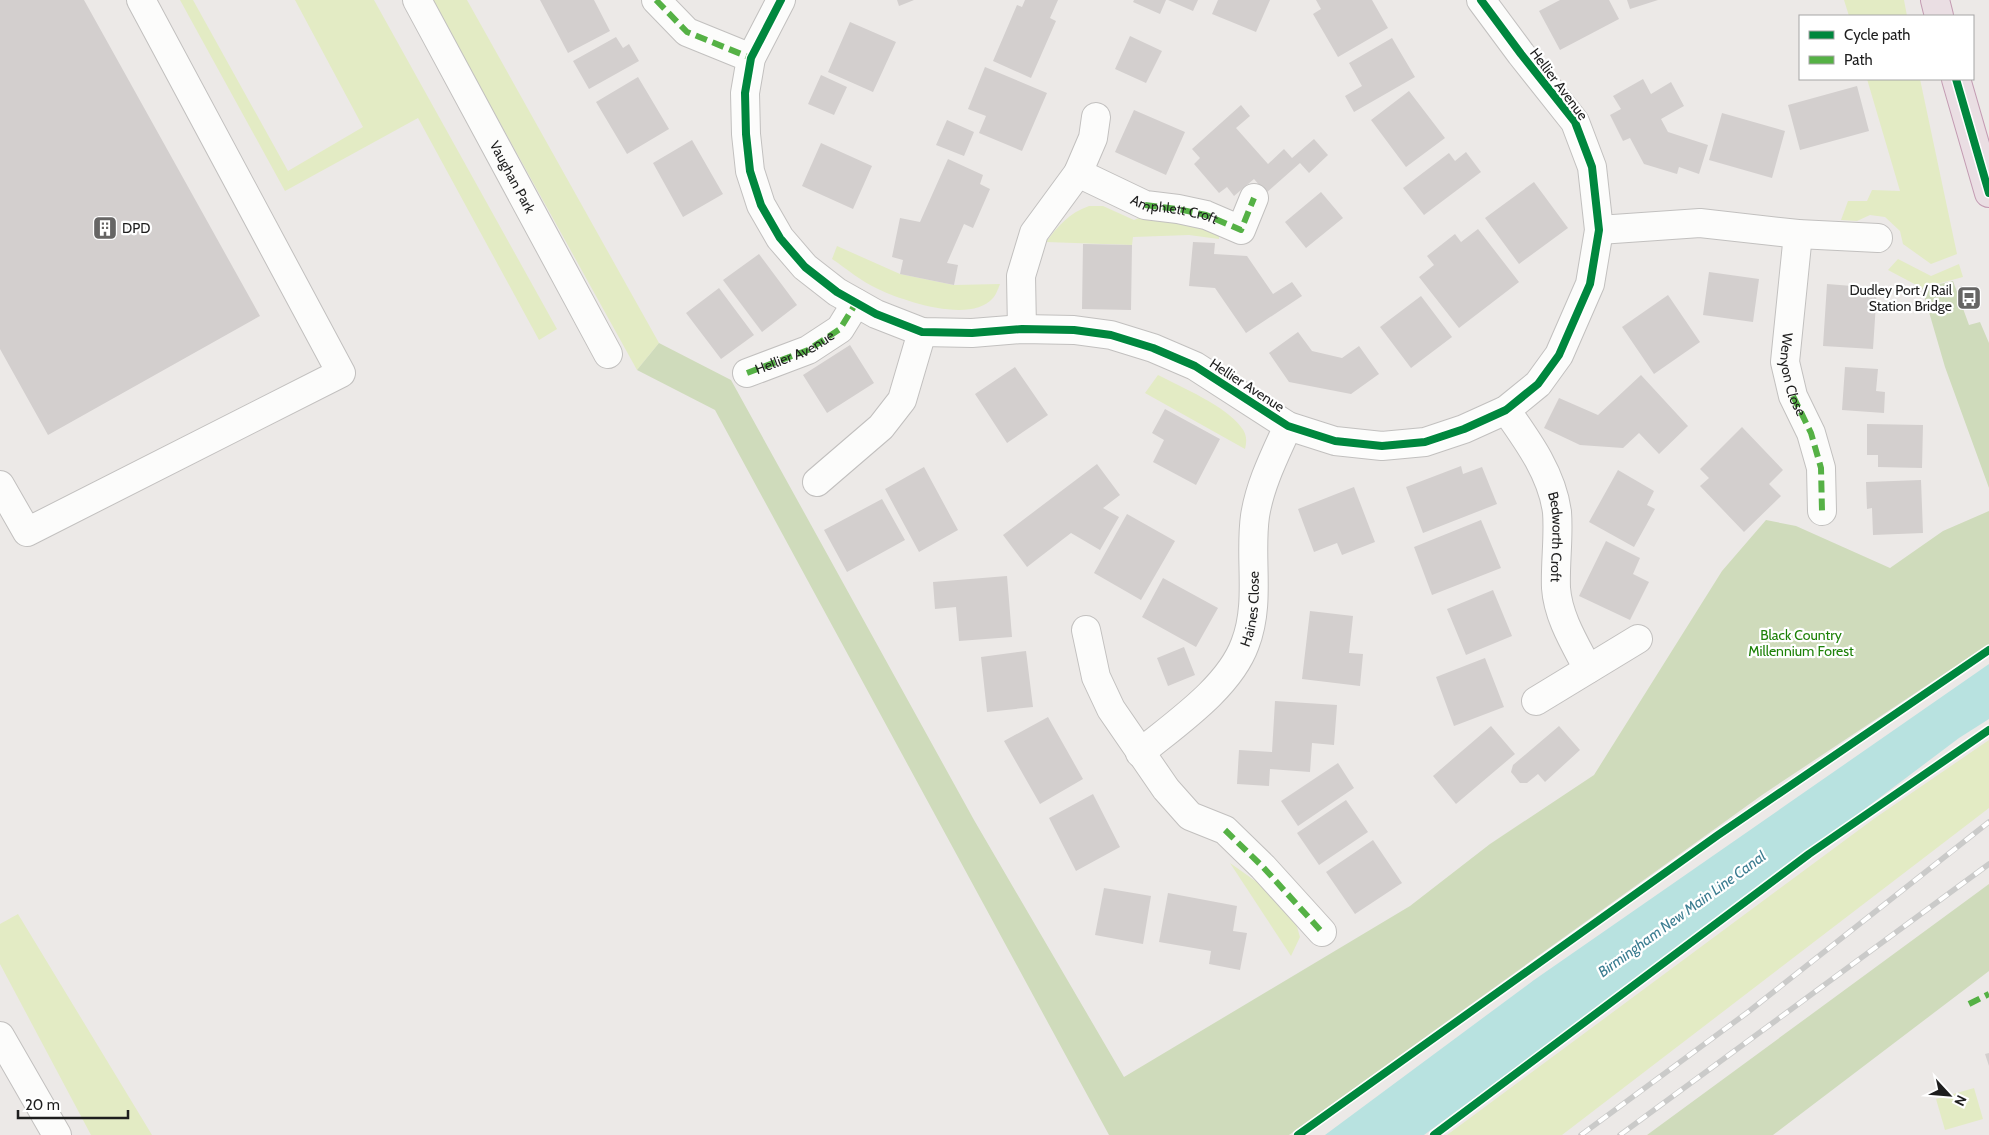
<svg xmlns="http://www.w3.org/2000/svg" width="1989" height="1135" font-family="Cabin,sans-serif">
<rect width="100%" height="100%" fill="#ece9e7"/>
<path fill="#e3ebc4" d="M 180,0 L 193,0 L 288,171 L 363,127 L 295,0 L 374,0 L 557,329 L 539,340 L 418,118 L 285,191 Z
M 432,0 L 467,0 L 659,343 L 637,370 Z
M 1844,0 L 1904,0 L 1907,16 L 1849,16 Z
M 1867,79 L 1920,79 L 1957,254 L 1931,264 L 1903,244 L 1900,231 L 1885,217 L 1870,215 L 1857,221 L 1841,220 L 1848,201 L 1867,201 L 1872,190 L 1900,191 Z
M 1089,206 L 1103,206 L 1134,220 L 1146,215 L 1198,226 L 1219,234 L 1219,239 L 1189,235 L 1133,237 L 1132,245 L 1046,242 C 1058,226 1069,213 1089,206 Z
M 837,246 L 900,274 L 954,285 L 1000,284 C 998,289 996,295 993,298 C 971,324 903,301 878,289 C 862,282 847,269 832,259 Z
M 1898,259 L 1931,276 L 1959,264 L 1963,277 L 1922,288 L 1888,270 Z
M 1158,375 C 1181,387 1226,406 1241,427 C 1247,434 1247,441 1245,449 L 1145,393 Z
M 1989,740 L 1989,808 L 1562,1135 L 1447,1135 L 1875,818 Z
M 1230,863 L 1271,892 L 1293,913 L 1300,937 L 1291,956 Z
M 18,914 L 152,1135 L 91,1135 L 0,964 L 0,924 Z
M 1974,1088 L 1983,1119 L 1945,1130 L 1936,1099 Z"/>
<path fill="#cfdbbb" d="M 1953,281 L 1969,325 L 1980,322 L 1989,343 L 1989,488 L 1945,367 L 1922,288 Z
M 659,343 L 731,380 L 974,820 L 1124,1077 L 1410,906 L 1490,844 L 1594,775 L 1722,571 L 1766,520 L 1796,526 L 1890,568 L 1943,531 L 1989,511 L 1989,644 L 1762,795 L 1289,1135 L 1109,1135 L 715,410 L 637,370 Z
M 1989,884 L 1989,971 L 1773,1135 L 1647,1135 Z"/>
<path fill="#b8e2e0" d="M 1989,664 L 1989,719 L 1959,738 L 1716,921 L 1424,1135 L 1325,1135 L 1534,980 Z"/>
<path fill="#d3cfce" d="M 0,0 L 84,0 L 260,316 L 48,435 L 0,349 Z
M 540,0 L 594,0 L 610,31 L 568,53 Z
M 897,0 L 914,0 L 899,6 Z
M 1025,0 L 1058,0 L 1050,18 L 1056,21 L 1031,78 L 993,61 L 1017,5 L 1022,7 Z
M 1134,0 L 1166,0 L 1160,14 L 1133,2 Z
M 1168,0 L 1198,0 L 1193,11 Z
M 1218,0 L 1270,0 L 1256,32 L 1212,14 Z
M 1316,0 L 1372,0 L 1388,28 L 1338,57 L 1313,14 L 1321,9 Z
M 1560,0 L 1609,0 L 1619,19 L 1560,50 L 1539,11 Z
M 1627,0 L 1658,0 L 1630,9 Z
M 850,22 L 896,42 L 873,92 L 828,72 Z
M 1130,36 L 1162,51 L 1146,83 L 1115,69 Z
M 616,37 L 623,48 L 629,44 L 639,61 L 589,89 L 573,61 Z
M 1392,38 L 1415,77 L 1354,112 L 1345,96 L 1362,86 L 1349,63 Z
M 985,67 L 1047,93 L 1022,151 L 979,133 L 986,116 L 968,109 Z
M 821,75 L 847,87 L 834,115 L 808,104 Z
M 638,77 L 669,129 L 627,154 L 596,102 Z
M 1643,79 L 1651,94 L 1671,82 L 1684,106 L 1661,119 L 1668,132 L 1708,145 L 1699,174 L 1679,167 L 1677,174 L 1644,164 L 1630,138 L 1623,141 L 1610,115 L 1621,109 L 1613,96 Z
M 1857,86 L 1869,131 L 1800,150 L 1788,105 Z
M 1409,91 L 1445,138 L 1406,167 L 1371,120 Z
M 1241,105 L 1250,116 L 1236,128 L 1268,164 L 1284,149 L 1292,158 L 1314,139 L 1328,155 L 1309,173 L 1300,163 L 1266,193 L 1254,179 L 1234,196 L 1227,187 L 1219,193 L 1194,164 L 1200,158 L 1192,149 Z
M 1134,110 L 1185,132 L 1166,175 L 1115,152 Z
M 1722,113 L 1785,131 L 1772,178 L 1709,160 Z
M 947,120 L 974,132 L 964,156 L 936,145 Z
M 692,140 L 723,194 L 683,217 L 653,163 Z
M 821,143 L 872,166 L 853,209 L 802,186 Z
M 1466,152 L 1481,172 L 1424,215 L 1403,188 L 1449,153 L 1455,161 Z
M 948,159 L 983,175 L 980,184 L 990,189 L 973,228 L 964,224 L 947,263 L 958,265 L 954,285 L 900,274 L 903,260 L 892,257 L 900,218 L 920,222 Z
M 1534,182 L 1568,228 L 1519,264 L 1485,218 Z
M 1321,192 L 1343,218 L 1306,248 L 1285,222 Z
M 1478,229 L 1519,282 L 1459,328 L 1419,277 L 1434,265 L 1427,256 L 1455,234 L 1461,242 Z
M 1193,242 L 1215,243 L 1214,254 L 1247,256 L 1273,294 L 1292,282 L 1302,296 L 1246,333 L 1215,288 L 1189,286 Z
M 1083,244 L 1132,245 L 1131,310 L 1082,309 Z
M 759,254 L 797,305 L 762,332 L 723,280 Z
M 1709,272 L 1759,279 L 1753,322 L 1703,315 Z
M 1827,284 L 1877,288 L 1873,349 L 1823,346 Z
M 719,288 L 754,335 L 721,359 L 686,313 Z
M 1668,295 L 1700,342 L 1654,374 L 1622,327 Z
M 1421,296 L 1452,337 L 1411,368 L 1380,327 Z
M 1298,332 L 1312,351 L 1342,358 L 1359,346 L 1379,374 L 1351,394 L 1289,382 L 1269,353 Z
M 850,345 L 874,383 L 827,413 L 803,375 Z
M 1015,367 L 1048,415 L 1007,443 L 975,394 Z
M 1845,367 L 1878,369 L 1876,391 L 1885,392 L 1884,413 L 1842,410 Z
M 1641,375 L 1688,426 L 1659,454 L 1639,433 L 1623,448 L 1580,445 L 1544,428 L 1559,398 L 1598,415 Z
M 1165,409 L 1220,439 L 1196,485 L 1153,462 L 1164,440 L 1152,433 Z
M 1867,424 L 1923,425 L 1922,468 L 1878,467 L 1878,455 L 1867,455 Z
M 1742,427 L 1783,470 L 1769,484 L 1781,496 L 1744,532 L 1700,486 L 1709,478 L 1700,469 Z
M 1097,464 L 1120,495 L 1103,508 L 1119,517 L 1100,550 L 1071,533 L 1027,567 L 1003,535 Z
M 1461,466 L 1463,474 L 1482,467 L 1497,504 L 1423,533 L 1406,487 Z
M 924,467 L 958,530 L 919,552 L 885,489 Z
M 1618,470 L 1654,491 L 1647,505 L 1655,509 L 1634,547 L 1589,522 Z
M 1921,480 L 1923,533 L 1873,535 L 1872,508 L 1867,509 L 1866,482 Z
M 1354,487 L 1375,542 L 1342,555 L 1337,543 L 1314,552 L 1298,509 Z
M 882,499 L 905,540 L 847,572 L 824,530 Z
M 1127,514 L 1175,541 L 1141,600 L 1094,573 Z
M 1481,520 L 1501,568 L 1432,595 L 1414,547 Z
M 1606,541 L 1640,558 L 1633,574 L 1649,582 L 1630,620 L 1579,596 Z
M 1007,576 L 1012,637 L 959,641 L 956,607 L 935,609 L 933,582 Z
M 1163,578 L 1218,608 L 1196,647 L 1142,617 Z
M 1493,590 L 1512,636 L 1466,655 L 1447,609 Z
M 1310,611 L 1353,616 L 1349,653 L 1363,654 L 1360,686 L 1302,679 Z
M 1184,647 L 1195,675 L 1168,686 L 1157,658 Z
M 1026,651 L 1033,707 L 987,712 L 981,657 Z
M 1485,658 L 1504,707 L 1454,726 L 1436,677 Z
M 1275,701 L 1337,705 L 1334,745 L 1312,743 L 1310,772 L 1270,769 L 1269,786 L 1237,784 L 1239,750 L 1272,752 Z
M 1048,717 L 1083,779 L 1040,804 L 1004,741 Z
M 1491,726 L 1515,754 L 1456,804 L 1433,776 Z
M 1559,726 L 1580,750 L 1545,782 L 1538,774 L 1527,783 L 1520,783 L 1511,772 L 1513,765 Z
M 1338,763 L 1354,788 L 1298,826 L 1281,801 Z
M 1093,794 L 1120,847 L 1076,871 L 1049,818 Z
M 1346,800 L 1368,832 L 1319,865 L 1297,833 Z
M 1373,840 L 1402,883 L 1355,914 L 1326,872 Z
M 1104,888 L 1151,896 L 1143,944 L 1095,935 Z
M 1168,893 L 1237,906 L 1233,931 L 1247,933 L 1240,970 L 1209,964 L 1211,951 L 1159,942 Z
M 1989,1053 L 1989,1066 L 1985,1054 Z"/>
<g fill="none" stroke-linecap="round" stroke-linejoin="round">
<defs>
<g id="minor">
<path id="s1" d="M 417,0 L 608,354"/>
<path d="M 656,0 L 687,32 L 751,58"/>
<path d="M 781,0 L 751,58 L 745,93 L 746,134 L 750,171 L 761,205 L 780,238 L 805,267 L 837,292 L 876,314 L 922,332 L 972,333 L 1022,329 L 1074,330 L 1111,335 L 1153,348 L 1195,366 L 1288,426 L 1335,441 L 1382,446 L 1425,442 L 1464,429 L 1506,410 L 1538,384 L 1559,355 L 1590,284 L 1599,230 L 1592,167 L 1575,122 L 1521,54 L 1481,0"/>
<path id="s2" d="M 1078,173 L 1145,205 L 1178,209 L 1206,215 L 1241,230 L 1254,198"/>
<path d="M 1599,230 L 1700,223 L 1798,234 L 1878,238"/>
<path id="s3" d="M 1798,234 L 1785,362 L 1793,396 L 1811,433 L 1821,468 L 1822,511"/>
<path d="M 1022,329 L 1021,276 L 1034,233 L 1078,173 L 1093,138 L 1096,117"/>
<path id="s4" d="M 747,373 L 808,350 L 840,329 L 856,303"/>
<path id="s5" d="M 1506,410 C 1528,441 1552,474 1557,512 C 1559,537 1555,563 1556,588 C 1558,617 1575,644 1588,669"/>
<path d="M 817,482 L 881,427 L 902,400 L 922,332"/>
<path d="M 0,485 L 27,532 L 341,373 L 141,0"/>
<path d="M 1086,630 L 1096,677 L 1111,709 L 1166,789 L 1190,816 L 1225,830 L 1263,867 L 1322,932"/>
<path d="M 1536,701 L 1638,639"/>
<path id="s6" d="M 1140,753 C 1175,724 1229,688 1245,644 C 1261,603 1249,558 1255,516 C 1260,484 1275,455 1288,426"/>
<path d="M 0,1036 L 57,1135"/>
</g>
<path id="highway" d="M 1935,0 L 1939,16
M 1956,79 L 1989,193"/>
</defs>
<use href="#minor" stroke="#c2c0bf" stroke-width="30"/>
<use href="#highway" stroke="#c39bb2" stroke-width="30"/>
<use href="#minor" stroke="#fcfcfb" stroke-width="28"/>
<use href="#highway" stroke="#eadee3" stroke-width="28"/>
<defs>
<path id="rail" d="M 1581,1135 L 1748,1012 L 1989,822
M 1620,1135 L 1989,864"/>
</defs>
<use href="#rail" stroke="#cacac9" stroke-width="5.5"/>
<use href="#rail" stroke="#fff" stroke-width="4" stroke-dasharray="11" stroke-linecap="butt"/>
<path stroke="#55b145" stroke-width="6" stroke-dasharray="12 6" stroke-linecap="butt" d="M 656,0 L 687,32 L 751,58
M 1145,205 L 1178,209 L 1206,215 L 1241,230 L 1254,198
M 747,373 L 808,350 L 840,329 L 856,303
M 1793,396 L 1811,433 L 1821,468 L 1822,511
M 1225,830 L 1263,867 L 1322,932
M 1969,1004 L 1989,994"/>
<defs>
<path id="cycleway" d="M 781,0 L 751,58 L 745,93 L 746,134 L 750,171 L 761,205 L 780,238 L 805,267 L 837,292 L 876,314 L 922,332 L 972,333 L 1022,329 L 1074,330 L 1111,335 L 1153,348 L 1195,366 L 1288,426 L 1335,441 L 1382,446 L 1425,442 L 1464,429 L 1506,410 L 1538,384 L 1559,355 L 1590,284 L 1599,230 L 1592,167 L 1575,122 L 1521,54 L 1481,0
M 1956,79 L 1989,193
M 1298,1135 L 1718,835 L 1989,650
M 1434,1135 L 1809,854 L 1989,730"/>
</defs>
<use href="#cycleway" stroke="#fff" stroke-width="11"/>
<use href="#cycleway" stroke="#00873e" stroke-width="8"/>
</g>
<defs>
<symbol id="building-square" viewBox="-11 -11 22 22"><rect x="-9" y="-9" width="18" height="18" rx="4" fill="#666564" stroke="#fff"/><path d="M-4-6H4V6H1V3H-1V6H-4ZM-2.5-4.3h1.7v1.8h-1.7ZM.8-4.3h1.7v1.8H.8ZM-2.5-1h1.7V.8h-1.7ZM.8-1h1.7V.8H.8Z" fill="#fff"/></symbol>
<symbol id="bus-square" viewBox="-11 -11 22 22"><rect x="-9" y="-9" width="18" height="18" rx="4" fill="#666564" stroke="#fff"/><path d="M-5-6H5V4H4V6H2V4H-2V6H-4V4H-5ZM-3.5-4V0h7V-4ZM-3.5 1.2v1.5H-2V1.2ZM2 1.2v1.5H3.5V1.2Z" fill="#fff"/></symbol>
</defs>
<g fill-rule="evenodd">
<use href="#building-square" x="91" y="214" width="28" height="28"/>
<use href="#bus-square" x="1955" y="284" width="28" height="28"/>
</g>
<g text-anchor="middle" dominant-baseline="central" stroke-width="4.5" stroke-linejoin="round" paint-order="stroke">
<g font-size="14" fill="#1e1e1e" stroke="#fff">
<text transform="translate(1559 84) rotate(53)">Hellier Avenue</text>
<text stroke="none"><textPath href="#s1" startOffset="201">Vaughan Park</textPath></text>
<text stroke="none"><textPath href="#s2" startOffset="104">Amphlett Croft</textPath></text>
<text stroke="none"><textPath href="#s4" startOffset="52">Hellier Avenue</textPath></text>
<text stroke="none"><textPath href="#s3" startOffset="142">Wenyon Close</textPath></text>
<text transform="translate(1247 385) rotate(33)">Hellier Avenue</text>
<text stroke="none"><textPath href="#s5" startOffset="140">Bedworth Croft</textPath></text>
<text stroke="none"><textPath href="#s6" startOffset="189">Haines Close</textPath></text>
</g>
<g font-size="14" fill="#1e1e1e" stroke="#fff" text-anchor="start">
<text x="122" y="228">DPD</text>
<text x="1952" y="290" text-anchor="end">Dudley Port / Rail<tspan x="1952" dy="16">Station Bridge</tspan></text>
</g>
<g font-size="14" fill="#1d8107" stroke="#fff">
<text x="1801" y="635">Black Country<tspan x="1801" dy="16">Millennium Forest</tspan></text>
</g>
<g font-size="15" font-style="italic" fill="#3c7d91" stroke="#fff">
<text transform="translate(1682 914) rotate(-36)">Birmingham New Main Line Canal</text>
</g>
</g>
<rect x="1799" y="15" width="175" height="65" fill="#ffffff" stroke="#a5a5a5"/>
<rect x="1809" y="31" width="25" height="8" fill="#00873e" stroke="#a5a5a5"/>
<text x="1844" y="40" font-size="15" fill="#1e1e1e">Cycle path</text>
<rect x="1809" y="56" width="25" height="8" fill="#55b145" stroke="#a5a5a5"/>
<text x="1844" y="65" font-size="15" fill="#1e1e1e">Path</text>
<g transform="translate(1949 1095) rotate(116)" stroke="#ffffff" stroke-width="4" paint-order="stroke">
<path d="M0-4L9 19L0 12L-9 19Z" fill="#1e1e1e"/>
<text y="-8" font-size="14" font-weight="bold" text-anchor="middle" fill="#1e1e1e">N</text>
</g>
<path d="M18 1110v8h110v-8" fill="none" stroke="#1e1e1e" stroke-width="2.5"/>
<text x="25" y="1110" font-size="15" fill="#1e1e1e" stroke="#ffffff" stroke-width="4" paint-order="stroke">20 m</text>
</svg>
